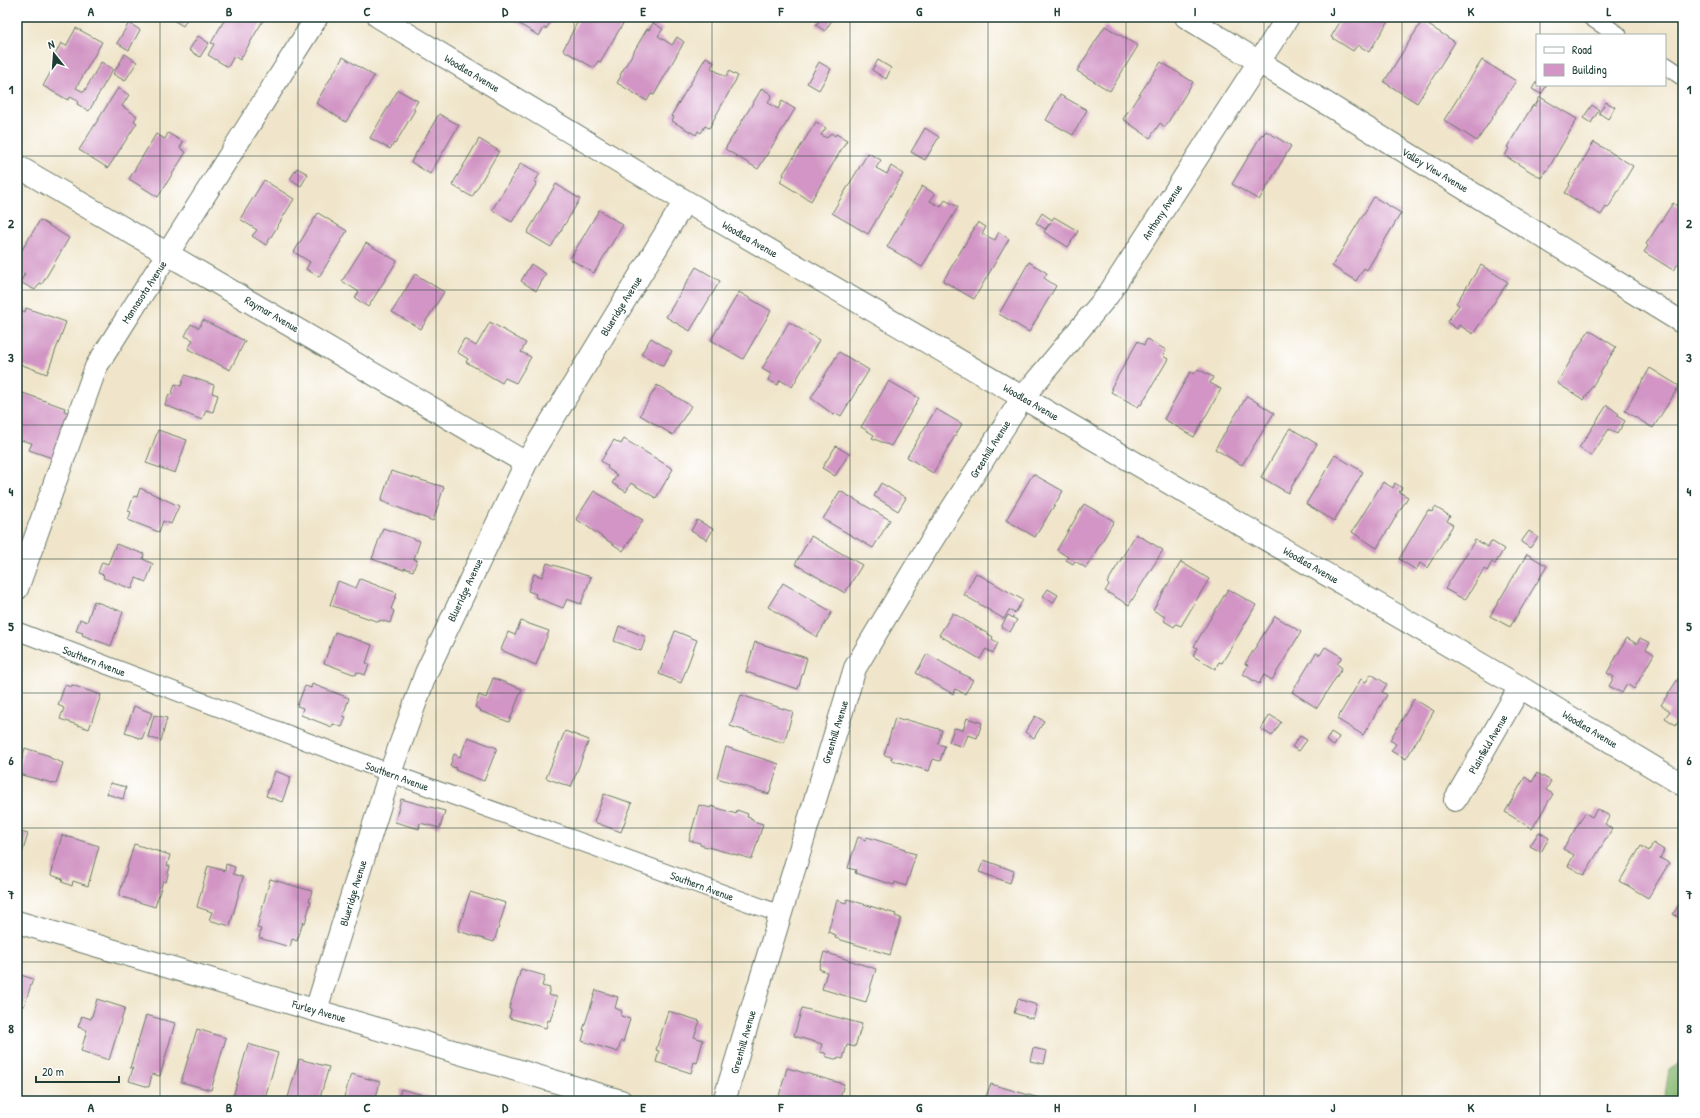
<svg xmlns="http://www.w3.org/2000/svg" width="1700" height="1118" font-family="'Patrick Hand',sans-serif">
<rect width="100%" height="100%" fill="#fff"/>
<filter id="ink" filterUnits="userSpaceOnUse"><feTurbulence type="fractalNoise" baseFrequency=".025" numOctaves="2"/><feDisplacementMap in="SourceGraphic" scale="8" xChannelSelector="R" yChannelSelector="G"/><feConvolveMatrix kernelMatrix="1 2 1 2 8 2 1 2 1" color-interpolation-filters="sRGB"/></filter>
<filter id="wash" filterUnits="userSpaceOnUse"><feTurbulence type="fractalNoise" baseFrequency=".012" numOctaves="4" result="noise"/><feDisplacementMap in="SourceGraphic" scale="16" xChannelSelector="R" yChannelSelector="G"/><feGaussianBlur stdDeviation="0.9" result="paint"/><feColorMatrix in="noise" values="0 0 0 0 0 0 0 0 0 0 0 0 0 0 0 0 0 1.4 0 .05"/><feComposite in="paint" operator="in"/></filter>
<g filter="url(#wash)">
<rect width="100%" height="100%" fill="#f0e5ca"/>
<path fill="#88b973" stroke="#547b54" d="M 1683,1061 L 1683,1101 L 1664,1101 L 1669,1070 Z"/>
<g id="blocks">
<path fill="#d295c5" d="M 168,17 L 188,17 L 183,26 Z
M 226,17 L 265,17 L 240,60 L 234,56 L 228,67 L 208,55 L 214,44 L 211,43 Z
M 508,17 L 554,17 L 546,29 L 544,28 L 539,36 Z
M 580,17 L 627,17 L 600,62 L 598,61 L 594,68 L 563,50 Z
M 821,17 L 834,17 L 825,31 L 816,25 Z
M 1343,17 L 1391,17 L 1369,52 L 1358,45 L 1353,51 L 1331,37 Z
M 1422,21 L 1455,42 L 1417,103 L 1384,82 Z
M 129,23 L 140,30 L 129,50 L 117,43 Z
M 653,23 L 663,29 L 658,36 L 672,45 L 677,37 L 684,42 L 654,95 L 651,94 L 647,101 L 617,83 L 621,76 L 620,75 L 647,29 L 649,30 Z
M 1105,26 L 1138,46 L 1110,91 L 1077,71 Z
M 76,28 L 102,42 L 76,88 L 84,92 L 101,62 L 113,69 L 89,111 L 77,104 L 78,101 L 70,97 L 68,100 L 43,86 L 59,57 L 55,55 L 61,43 L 66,46 Z
M 198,36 L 209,43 L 200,57 L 189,50 Z
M 125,54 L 137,62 L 125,81 L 113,74 Z
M 343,57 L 374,76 L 346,122 L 316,103 Z
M 706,57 L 714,62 L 711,68 L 726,77 L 729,71 L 738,76 L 709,128 L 705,126 L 701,133 L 698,131 L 696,135 L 672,121 L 674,117 L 671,116 Z
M 878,60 L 891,68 L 886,79 L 872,70 Z
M 1482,60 L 1516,81 L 1477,141 L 1444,120 Z
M 819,62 L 831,69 L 819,90 L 807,83 Z
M 1161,62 L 1193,82 L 1165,127 L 1160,123 L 1150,138 L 1123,119 Z
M 1537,81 L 1537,85 L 1547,85 L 1541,94 L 1532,89 Z
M 118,88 L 129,95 L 122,106 L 137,116 L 134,121 L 137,123 L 108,168 L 79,150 Z
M 762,88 L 772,95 L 768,103 L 778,109 L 782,101 L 795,109 L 758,169 L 725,149 Z
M 398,90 L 418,101 L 413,109 L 415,110 L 395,144 L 394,143 L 390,149 L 370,138 Z
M 1060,95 L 1087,110 L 1073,135 L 1046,120 Z
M 1540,97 L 1577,119 L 1547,171 L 1546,170 L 1541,178 L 1505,156 L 1509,148 L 1507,147 L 1533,105 L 1535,106 Z
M 1606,102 L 1615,107 L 1608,119 L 1599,113 Z
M 1592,105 L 1599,110 L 1591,123 L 1583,118 Z
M 439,114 L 459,125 L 430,174 L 411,162 Z
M 816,122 L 826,128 L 821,135 L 827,138 L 831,133 L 835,136 L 836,134 L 847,140 L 811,201 L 780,182 L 784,175 L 783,174 Z
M 925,128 L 939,137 L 925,160 L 911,152 Z
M 1266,131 L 1291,146 L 1259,200 L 1232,184 L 1262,134 L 1263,135 Z
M 168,133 L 183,142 L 180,148 L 186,152 L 158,197 L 129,179 L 156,134 L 165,139 Z
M 479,139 L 499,151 L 472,197 L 452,185 Z
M 1594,142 L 1633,166 L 1608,208 L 1606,207 L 1601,215 L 1565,193 L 1570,185 L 1569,184 Z
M 868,153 L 881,160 L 876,168 L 887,174 L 891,166 L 903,174 L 868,234 L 832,213 Z
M 521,163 L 540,174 L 535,181 L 537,183 L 512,222 L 492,210 Z
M 297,168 L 308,174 L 301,186 L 290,179 Z
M 264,180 L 294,199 L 266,245 L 252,236 L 257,230 L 240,219 Z
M 556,184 L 580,199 L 551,247 L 527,233 Z
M 922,186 L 935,194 L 930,201 L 941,207 L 945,200 L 958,207 L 922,267 L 887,247 Z
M 1374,197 L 1401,213 L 1367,270 L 1364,268 L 1356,281 L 1332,266 Z
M 1673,203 L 1683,210 L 1683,259 L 1673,270 L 1644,252 L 1648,246 L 1646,244 Z
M 599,210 L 623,225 L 594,273 L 570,259 Z
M 318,213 L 347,231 L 319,277 L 306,269 L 310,262 L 294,252 Z
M 1042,213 L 1052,220 L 1054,217 L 1078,231 L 1068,247 L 1044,232 L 1051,222 L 1045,229 L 1036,223 Z
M 40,220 L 69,238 L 42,284 L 40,283 L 35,290 L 20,282 L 25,274 L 17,269 L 17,258 Z
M 978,222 L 986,227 L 982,234 L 995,240 L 999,232 L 1009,239 L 974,299 L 943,281 Z
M 366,243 L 397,261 L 368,307 L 355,298 L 359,292 L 342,281 Z
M 1029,262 L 1047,273 L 1044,278 L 1056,286 L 1029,332 L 999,314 Z
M 531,264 L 546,274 L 536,291 L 521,281 Z
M 1481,265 L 1508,282 L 1473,334 L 1459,325 L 1457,329 L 1447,322 L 1459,305 L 1456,303 Z
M 696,267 L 720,281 L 690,331 L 666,317 Z
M 415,274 L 444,292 L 421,329 L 392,312 Z
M 739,292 L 771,311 L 743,359 L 711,340 Z
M 26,308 L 66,322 L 47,374 L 17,363 L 17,309 L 25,312 Z
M 203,320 L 245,341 L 230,370 L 188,349 L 193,340 L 185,336 L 191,324 L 199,328 Z
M 490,322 L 526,343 L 521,352 L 531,357 L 516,383 L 505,378 L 502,383 L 466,362 L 468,359 L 457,352 L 464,339 L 476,346 Z
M 789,322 L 819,340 L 792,387 L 780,380 L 778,385 L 768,380 L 771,374 L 762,369 Z
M 1589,330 L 1616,347 L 1584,400 L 1557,383 Z
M 651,338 L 672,351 L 663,366 L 641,354 Z
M 1147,339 L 1166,350 L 1163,356 L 1168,359 L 1141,405 L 1140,404 L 1138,407 L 1111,392 L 1113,389 L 1111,388 L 1138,341 L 1144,345 Z
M 839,352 L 869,370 L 841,416 L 836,413 L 834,415 L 811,398 Z
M 1650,368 L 1679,386 L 1653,428 L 1625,411 Z
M 1198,369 L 1213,377 L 1210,383 L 1221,389 L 1194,437 L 1164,419 L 1190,372 L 1194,374 Z
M 185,375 L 214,385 L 212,393 L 218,395 L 213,412 L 206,410 L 202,420 L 165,405 L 169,394 L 171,396 L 175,384 L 181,386 Z
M 889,381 L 919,398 L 891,446 L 872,438 L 874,435 L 861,427 Z
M 657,385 L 691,406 L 673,435 L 640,415 Z
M 23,393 L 65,408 L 64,411 L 72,414 L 55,459 L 29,450 L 32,443 L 17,439 L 17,395 L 21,396 Z
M 1247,396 L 1274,413 L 1242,465 L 1215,449 Z
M 1607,405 L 1619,414 L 1617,416 L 1625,421 L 1617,434 L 1609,429 L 1591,456 L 1579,448 Z
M 936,409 L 962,424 L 933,473 L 907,457 Z
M 1290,428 L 1317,444 L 1288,493 L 1261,477 Z
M 158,430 L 187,440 L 175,473 L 146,463 Z
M 624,439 L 673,469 L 656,498 L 631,483 L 626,492 L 612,483 L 617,475 L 607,468 L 608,466 L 601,461 L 614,440 L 621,444 Z
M 836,446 L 849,454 L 835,476 L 822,468 Z
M 1335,455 L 1363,472 L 1334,521 L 1306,504 Z
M 391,471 L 444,487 L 433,521 L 381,501 Z
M 1033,474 L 1063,491 L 1035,537 L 1006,520 Z
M 1383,482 L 1393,488 L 1395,483 L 1402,488 L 1399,492 L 1408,497 L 1377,548 L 1352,532 Z
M 881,483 L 906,498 L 898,511 L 874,496 Z
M 140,488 L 179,506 L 171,524 L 163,521 L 159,532 L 128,520 L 131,512 L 128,511 L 134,496 L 137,497 Z
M 594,491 L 643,520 L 623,551 L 576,519 Z
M 840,491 L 890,520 L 873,548 L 823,519 Z
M 1084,504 L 1114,521 L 1086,568 L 1075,561 L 1073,564 L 1066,560 L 1068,557 L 1057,550 Z
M 1435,507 L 1450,516 L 1447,521 L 1453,525 L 1427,568 L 1420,563 L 1416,570 L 1399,559 L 1428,510 L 1432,512 Z
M 697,520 L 713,529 L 707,540 L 691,531 Z
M 383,528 L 420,541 L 414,559 L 417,560 L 413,571 L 404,568 L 404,570 L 372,559 Z
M 1529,531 L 1538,537 L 1530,548 L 1521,542 Z
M 1136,534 L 1163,550 L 1129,605 L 1105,591 L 1109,585 L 1107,583 Z
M 811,536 L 862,565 L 845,593 L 795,564 Z
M 1475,540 L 1488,547 L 1491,541 L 1504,549 L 1495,564 L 1492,562 L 1487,571 L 1484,569 L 1465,600 L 1445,589 Z
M 116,544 L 144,554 L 143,559 L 153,564 L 146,582 L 136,578 L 132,589 L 103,578 L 104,575 L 98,573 L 102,562 L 108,564 Z
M 1527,554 L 1547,566 L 1510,627 L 1490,616 Z
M 1181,562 L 1209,579 L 1181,626 L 1176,624 L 1174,627 L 1164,621 L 1165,617 L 1153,610 Z
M 547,563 L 591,577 L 581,604 L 567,599 L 563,608 L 535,597 L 536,594 L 528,591 L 534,574 L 542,577 Z
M 976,573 L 1023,600 L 1015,613 L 1009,610 L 1004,619 L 964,595 Z
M 360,579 L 397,593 L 391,609 L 394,611 L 390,623 L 380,620 L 379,622 L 330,605 L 338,581 L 356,588 Z
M 783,583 L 832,612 L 817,637 L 768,607 Z
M 1048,589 L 1058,595 L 1053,603 L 1043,596 Z
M 1228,589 L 1256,605 L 1222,663 L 1219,662 L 1215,669 L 1193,656 L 1197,648 L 1194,646 Z
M 94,601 L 123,612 L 111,646 L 82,635 L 83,633 L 76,631 L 80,619 L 87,622 Z
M 953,613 L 993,637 L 992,639 L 998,643 L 993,653 L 986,649 L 980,659 L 939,635 Z
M 1008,615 L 1017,620 L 1010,632 L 1001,627 Z
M 1275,616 L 1301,632 L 1272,680 L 1264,675 L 1259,684 L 1243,674 L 1248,665 L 1245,664 Z
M 521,621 L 549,631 L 536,665 L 501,650 L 508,632 L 515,635 Z
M 619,626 L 646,637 L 641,651 L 614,641 Z
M 675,631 L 697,640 L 681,683 L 659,674 Z
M 335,632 L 372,645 L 366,663 L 369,665 L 365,675 L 357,672 L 356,675 L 324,663 Z
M 1627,638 L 1637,644 L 1640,638 L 1650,643 L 1646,649 L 1654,654 L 1634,689 L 1627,684 L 1622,693 L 1609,686 L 1614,677 L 1607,673 Z
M 755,642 L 807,658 L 798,689 L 746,672 Z
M 1325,647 L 1342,657 L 1337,664 L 1342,668 L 1317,708 L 1292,692 L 1316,653 L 1320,655 Z
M 927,654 L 973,680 L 965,694 L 955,689 L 953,694 L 916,673 Z
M 1683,671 L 1683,719 L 1681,717 L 1676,725 L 1665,718 L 1670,711 L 1661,705 Z
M 1371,674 L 1387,684 L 1382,692 L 1387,695 L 1363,735 L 1337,719 L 1361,679 L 1366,682 Z
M 493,678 L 522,689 L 509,722 L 480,711 L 481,710 L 475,707 L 479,695 L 486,698 Z
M 312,684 L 349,698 L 343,716 L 346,717 L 342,727 L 333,724 L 332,727 L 301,715 L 303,708 L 297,706 L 305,686 L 311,688 Z
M 65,685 L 71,687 L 72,685 L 101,695 L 89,729 L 60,719 L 64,708 L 58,705 Z
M 741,695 L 793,712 L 784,743 L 730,726 Z
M 1414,699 L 1434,711 L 1406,759 L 1391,751 L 1396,744 L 1390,740 Z
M 134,706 L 152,713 L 142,739 L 125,733 Z
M 154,715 L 167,718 L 161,741 L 148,737 Z
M 1270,715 L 1281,722 L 1272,736 L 1261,729 Z
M 1035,716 L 1044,721 L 1034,738 L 1025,732 Z
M 895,718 L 903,721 L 904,719 L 942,730 L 938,744 L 945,746 L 940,761 L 933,759 L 929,771 L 891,760 L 892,757 L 884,755 Z
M 967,718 L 982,723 L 977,738 L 968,735 L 963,747 L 949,742 L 954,728 L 963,730 Z
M 565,731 L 589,740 L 571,787 L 546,778 Z
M 1331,732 L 1339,737 L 1334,746 L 1326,741 Z
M 1300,736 L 1307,740 L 1299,751 L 1292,747 Z
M 468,737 L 497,748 L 484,781 L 455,770 L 456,768 L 450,766 L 454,754 L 460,757 Z
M 726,747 L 779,764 L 769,794 L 717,778 Z
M 25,748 L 50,756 L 50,758 L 63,763 L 56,784 L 18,774 Z
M 275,771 L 291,777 L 282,802 L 266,796 Z
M 1537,773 L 1551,781 L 1546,790 L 1553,794 L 1532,829 L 1505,812 L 1525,777 L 1532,782 Z
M 110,783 L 126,787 L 123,799 L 107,794 Z
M 604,794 L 632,803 L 621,832 L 594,822 Z
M 401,799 L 445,811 L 440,828 L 420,823 L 419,829 L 395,822 Z
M 699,805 L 711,808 L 711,806 L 736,814 L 737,810 L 748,814 L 747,817 L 753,819 L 753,821 L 763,824 L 752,859 L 700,845 L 700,843 L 689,840 Z
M 1597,809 L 1610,816 L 1605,824 L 1612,829 L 1584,875 L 1568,866 L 1574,855 L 1563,849 L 1585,813 L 1592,817 Z
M 17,831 L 28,834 L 17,870 Z
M 1539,832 L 1549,838 L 1541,852 L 1530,846 Z
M 62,835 L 99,846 L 88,886 L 73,881 L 72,886 L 62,882 L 63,879 L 51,875 Z
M 858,837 L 866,840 L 867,837 L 905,849 L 905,851 L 916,854 L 906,886 L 895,882 L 894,885 L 855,873 L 856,870 L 848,868 Z
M 1653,843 L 1664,850 L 1660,858 L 1669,863 L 1648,898 L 1620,881 L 1641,846 L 1649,851 Z
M 134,844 L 170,855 L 167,866 L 170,866 L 166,882 L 163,881 L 155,907 L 119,896 Z
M 984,860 L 1014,871 L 1010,883 L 979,872 Z
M 226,864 L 235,867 L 233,874 L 243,877 L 230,926 L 209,920 L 212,912 L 197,907 L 208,866 L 225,871 Z
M 270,879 L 312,891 L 309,901 L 311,901 L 305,923 L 303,922 L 297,941 L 292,939 L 290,947 L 259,938 L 261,929 L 257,928 Z
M 470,892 L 506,903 L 494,942 L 458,931 Z
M 1683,898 L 1683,920 L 1673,914 Z
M 847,899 L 896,914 L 895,916 L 901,918 L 890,955 L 835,938 L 836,935 L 828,932 L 837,900 L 846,903 Z
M 824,952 L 876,969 L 866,1002 L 822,989 L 827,972 L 819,969 Z
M 521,969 L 545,976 L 542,986 L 550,988 L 548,995 L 557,997 L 550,1021 L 548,1020 L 546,1028 L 509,1018 L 511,1010 L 509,1009 Z
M 18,974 L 33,979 L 24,1006 L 17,1004 Z
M 596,990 L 618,997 L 615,1008 L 622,1011 L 621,1016 L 630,1019 L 623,1042 L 621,1041 L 618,1052 L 582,1041 L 585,1030 L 583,1030 Z
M 97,999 L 125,1008 L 109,1060 L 81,1051 L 87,1030 L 78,1027 L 82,1016 L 91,1019 Z
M 1018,999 L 1037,1005 L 1033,1019 L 1014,1013 Z
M 802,1008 L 862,1024 L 855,1047 L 847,1045 L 843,1059 L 839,1058 L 835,1059 L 827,1057 L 825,1053 L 820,1052 L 822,1044 L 794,1036 Z
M 668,1011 L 700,1021 L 694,1037 L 703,1040 L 697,1063 L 694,1062 L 691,1073 L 656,1062 L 659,1051 L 656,1050 Z
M 146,1015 L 175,1023 L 160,1076 L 152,1074 L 149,1087 L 129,1081 L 133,1068 L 130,1068 Z
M 197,1029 L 226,1038 L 211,1090 L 181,1082 Z
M 248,1044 L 278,1053 L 264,1101 L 247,1101 L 233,1097 Z
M 1033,1048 L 1047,1051 L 1044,1064 L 1030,1061 Z
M 299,1059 L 329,1067 L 319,1101 L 287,1101 Z
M 787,1068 L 844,1084 L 839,1101 L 799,1101 L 779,1096 Z
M 351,1074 L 380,1082 L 375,1101 L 343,1101 Z
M 991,1084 L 1039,1098 L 1038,1101 L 984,1101 Z
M 401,1089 L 431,1097 L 430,1101 L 398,1101 Z"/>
</g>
</g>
<g filter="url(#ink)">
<use href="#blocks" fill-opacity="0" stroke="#687868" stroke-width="1"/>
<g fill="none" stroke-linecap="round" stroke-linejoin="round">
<defs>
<path id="lane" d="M 1591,17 L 1618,35
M 1665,65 L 1683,77
M 17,631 L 390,773 L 780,914"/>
<path id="street" d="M 379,17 L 685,201 L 1520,687 L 1683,785
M 1186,17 L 1683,323
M 17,166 L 526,463
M 17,589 L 96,367 L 317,17
M 1455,800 L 1520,687
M 17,922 L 621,1101
M 316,1010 L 390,773 L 426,673 L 526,463 L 685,201
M 724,1101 L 855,668 L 927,548 L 1023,397 L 1108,295 L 1288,17"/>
</defs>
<use href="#lane" stroke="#687868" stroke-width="19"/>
<use href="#street" stroke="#687868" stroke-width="24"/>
<use href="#lane" stroke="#fff" stroke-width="17"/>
<use href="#street" stroke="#fff" stroke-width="22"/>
</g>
</g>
<path fill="none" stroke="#1f3d34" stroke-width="1" stroke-opacity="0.55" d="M 160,17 L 160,1101M 298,17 L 298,1101M 436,17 L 436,1101M 574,17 L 574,1101M 712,17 L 712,1101M 850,17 L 850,1101M 988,17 L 988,1101M 1126,17 L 1126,1101M 1264,17 L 1264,1101M 1402,17 L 1402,1101M 1540,17 L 1540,35M 1540,85 L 1540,1101M 17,156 L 1683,156M 17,290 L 1683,290M 17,425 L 1683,425M 17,559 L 1683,559M 17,693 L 1683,693M 17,828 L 1683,828M 17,962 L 1683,962"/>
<g text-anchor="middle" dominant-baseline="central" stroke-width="3" stroke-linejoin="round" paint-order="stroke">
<g font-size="11" fill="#1f3d34" stroke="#fff">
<text transform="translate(472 73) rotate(31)">Woodlea Avenue</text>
<text transform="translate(1435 170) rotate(31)">Valley View Avenue</text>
<text transform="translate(1162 212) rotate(-57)">Anthony Avenue</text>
<text transform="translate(750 239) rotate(30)">Woodlea Avenue</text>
<text transform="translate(144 292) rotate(-57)">Mannasota Avenue</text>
<text transform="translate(621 306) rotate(-58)">Blueridge Avenue</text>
<text transform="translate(272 314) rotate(30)">Raymar Avenue</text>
<text transform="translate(1031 402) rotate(30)">Woodlea Avenue</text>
<text transform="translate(990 449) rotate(-58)">Greenhill Avenue</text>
<text transform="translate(1311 565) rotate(30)">Woodlea Avenue</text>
<text transform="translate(465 590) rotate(-65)">Blueridge Avenue</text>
<text transform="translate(94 661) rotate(21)">Southern Avenue</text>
<text transform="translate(1590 729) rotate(31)">Woodlea Avenue</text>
<text transform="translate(835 732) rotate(-73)">Greenhill Avenue</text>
<text transform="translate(1488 744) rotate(-60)">Plainfield Avenue</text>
<text transform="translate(397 776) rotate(20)">Southern Avenue</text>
<text transform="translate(702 886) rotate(20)">Southern Avenue</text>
<text transform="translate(353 893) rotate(-73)">Blueridge Avenue</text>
<text transform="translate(319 1011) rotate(16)">Furley Avenue</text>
<text transform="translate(743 1042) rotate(-74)">Greenhill Avenue</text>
</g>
</g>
<rect width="1700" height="1118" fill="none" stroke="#fff" stroke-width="44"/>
<rect x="1536" y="34" width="130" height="52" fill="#ffffff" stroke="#a5b1ae"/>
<rect x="1544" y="47" width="20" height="6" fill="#ffffff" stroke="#a5b1ae"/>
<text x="1572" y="54" font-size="12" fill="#1f3d34">Road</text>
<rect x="1544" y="64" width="20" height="12" fill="#d295c5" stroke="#a5b1ae"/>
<text x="1572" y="74" font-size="12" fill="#1f3d34">Building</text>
<g transform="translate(54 54) rotate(343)" stroke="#ffffff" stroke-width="3" paint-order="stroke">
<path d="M0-3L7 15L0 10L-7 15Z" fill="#1f3d34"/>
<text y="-6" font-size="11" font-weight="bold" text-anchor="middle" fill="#1f3d34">N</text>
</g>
<path d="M36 1076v6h83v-6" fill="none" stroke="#1f3d34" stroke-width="2"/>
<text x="42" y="1076" font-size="12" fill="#1f3d34" stroke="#ffffff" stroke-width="3" paint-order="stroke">20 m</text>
<rect x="22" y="22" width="1656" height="1074" fill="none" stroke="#1f3d34" stroke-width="1.5"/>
<g font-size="13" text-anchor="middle" font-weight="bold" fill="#1f3d34">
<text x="91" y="16">A</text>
<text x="229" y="16">B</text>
<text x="367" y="16">C</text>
<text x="505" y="16">D</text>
<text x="643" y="16">E</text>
<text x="781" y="16">F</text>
<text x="919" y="16">G</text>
<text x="1057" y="16">H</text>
<text x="1195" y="16">I</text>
<text x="1333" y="16">J</text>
<text x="1471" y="16">K</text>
<text x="1609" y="16">L</text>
<text x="11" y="94">1</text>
<text x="1689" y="94">1</text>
<text x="11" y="228">2</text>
<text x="1689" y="228">2</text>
<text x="11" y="362">3</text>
<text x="1689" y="362">3</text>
<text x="11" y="496">4</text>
<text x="1689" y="496">4</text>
<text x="11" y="631">5</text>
<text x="1689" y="631">5</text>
<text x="11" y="765">6</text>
<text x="1689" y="765">6</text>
<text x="11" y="899">7</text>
<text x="1689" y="899">7</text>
<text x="11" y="1033">8</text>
<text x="1689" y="1033">8</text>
<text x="91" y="1112">A</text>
<text x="229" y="1112">B</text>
<text x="367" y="1112">C</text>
<text x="505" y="1112">D</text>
<text x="643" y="1112">E</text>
<text x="781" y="1112">F</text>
<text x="919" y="1112">G</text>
<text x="1057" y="1112">H</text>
<text x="1195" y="1112">I</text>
<text x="1333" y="1112">J</text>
<text x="1471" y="1112">K</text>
<text x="1609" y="1112">L</text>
</g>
</svg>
